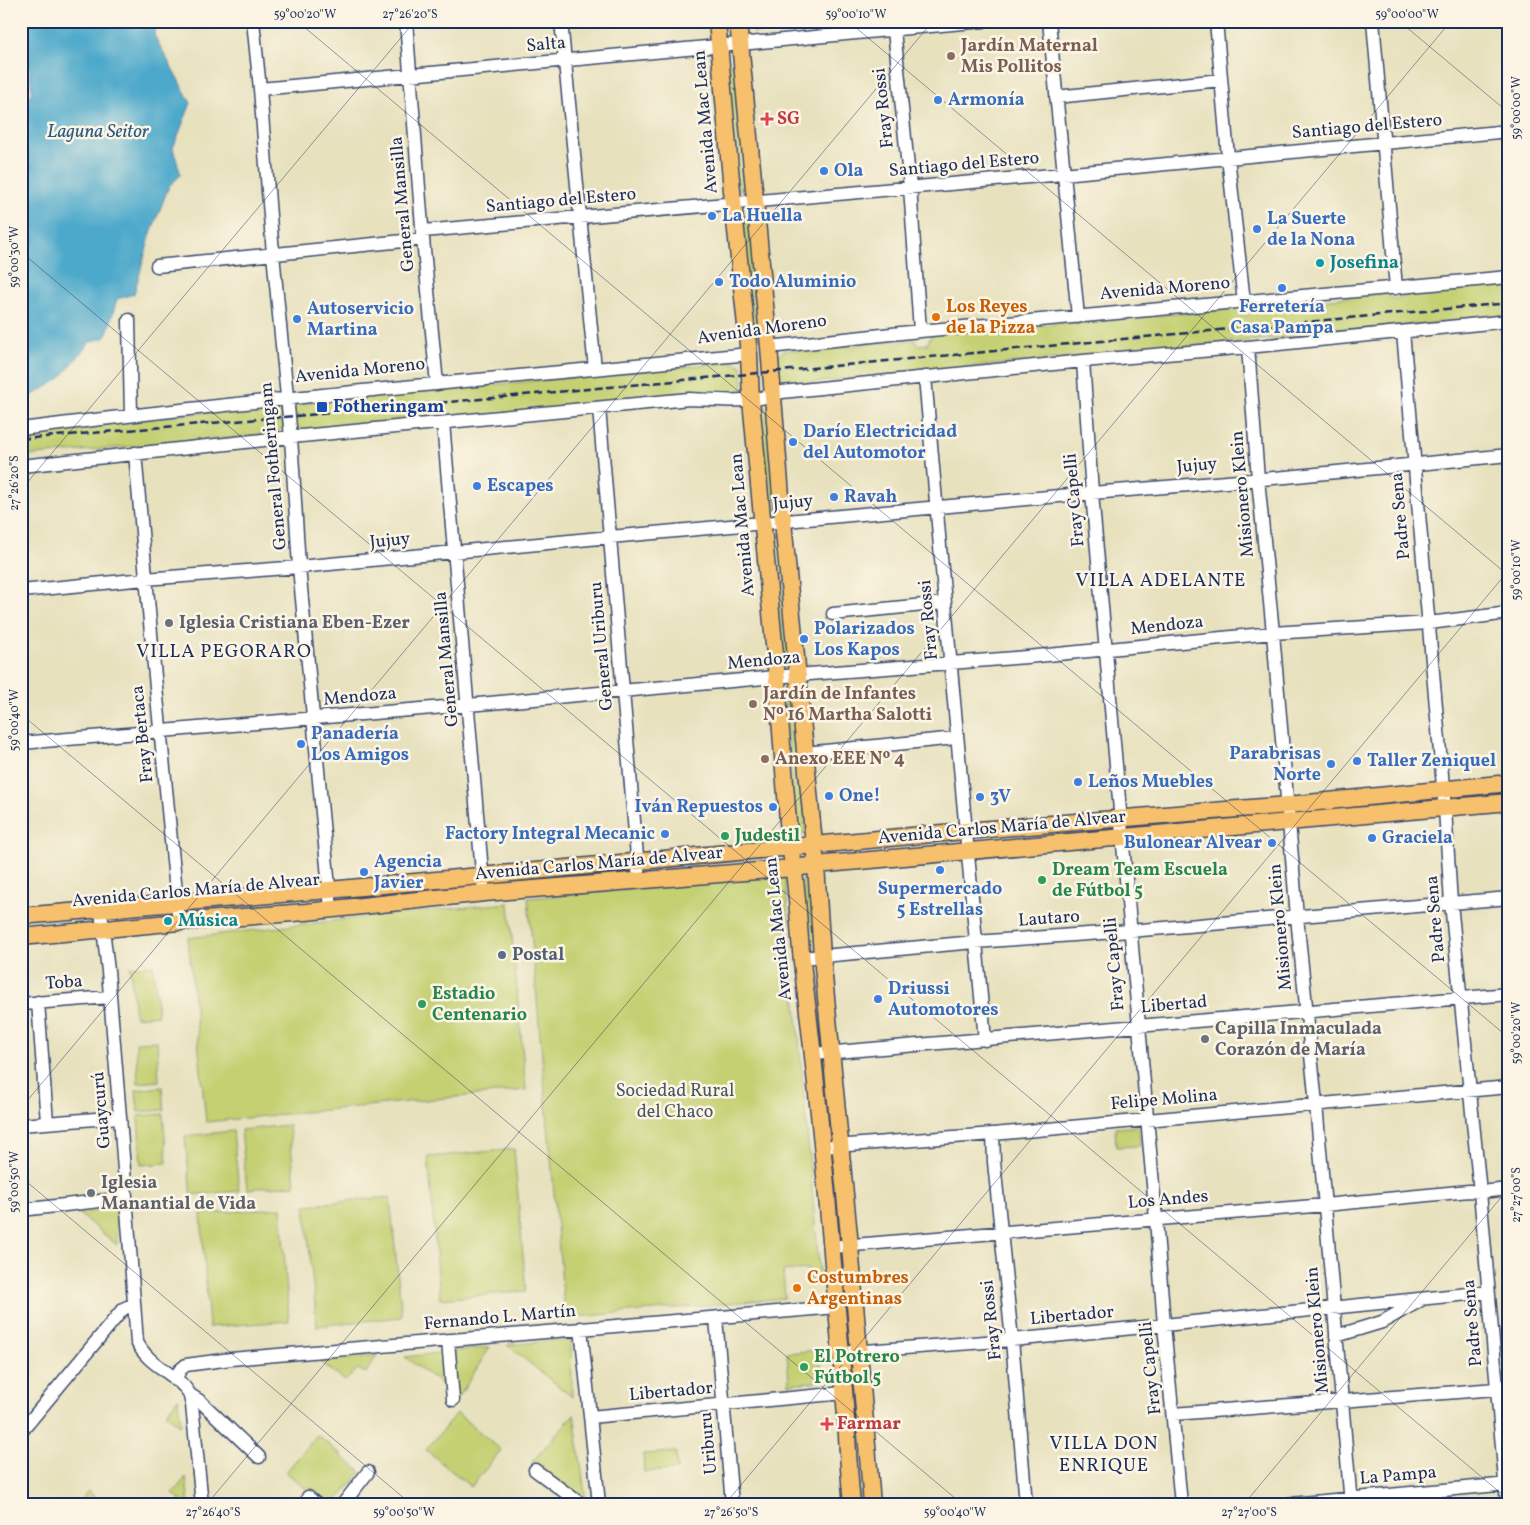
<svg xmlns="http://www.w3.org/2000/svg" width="1530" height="1525" font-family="Vollkorn,serif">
<rect width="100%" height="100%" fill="#fcf5e5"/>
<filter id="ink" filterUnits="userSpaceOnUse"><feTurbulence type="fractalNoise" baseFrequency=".02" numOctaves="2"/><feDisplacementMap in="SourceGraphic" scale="10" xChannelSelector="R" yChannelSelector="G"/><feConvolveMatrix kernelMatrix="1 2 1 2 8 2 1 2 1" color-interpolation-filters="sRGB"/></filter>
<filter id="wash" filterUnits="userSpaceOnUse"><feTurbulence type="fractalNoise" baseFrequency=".0096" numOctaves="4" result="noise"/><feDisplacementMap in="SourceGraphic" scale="20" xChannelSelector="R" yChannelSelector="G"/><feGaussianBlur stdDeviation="1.12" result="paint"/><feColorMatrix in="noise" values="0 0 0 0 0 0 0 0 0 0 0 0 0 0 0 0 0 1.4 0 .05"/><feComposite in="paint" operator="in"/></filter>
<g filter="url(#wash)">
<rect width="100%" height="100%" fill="#e7e1be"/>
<path fill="#c4d072" stroke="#708068" d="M 752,21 L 858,21 L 753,33 Z
M 737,64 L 748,189 L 738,190 L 726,65 Z
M 749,215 L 763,339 L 753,340 L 741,216 Z
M 1509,283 L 1509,316 L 919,372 L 780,386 L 777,357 L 783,351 L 914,340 L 918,345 L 927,344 L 932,334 L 1235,309 L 1240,315 L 1248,316 L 1257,307 L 1385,293 L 1394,299 L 1406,297 L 1408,293 Z
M 734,362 L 742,366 L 743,392 L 735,397 L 301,431 L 294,424 L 292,410 L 297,403 Z
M 270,405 L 281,407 L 284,426 L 275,434 L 23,456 L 21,433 Z
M 769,407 L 777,511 L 767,512 L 759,408 Z
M 781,539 L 793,663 L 782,664 L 770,540 Z
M 790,689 L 794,693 L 806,833 L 795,835 L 784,690 Z
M 779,875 L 785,879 L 820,1279 L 810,1280 L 809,1269 L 783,1271 L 785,1298 L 565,1318 L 528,898 Z
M 802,880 L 811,880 L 817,950 L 808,950 Z
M 509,903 L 526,1090 L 206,1122 L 188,938 L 374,916 Z
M 153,965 L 158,1015 L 135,1017 L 130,967 Z
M 819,971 L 825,1041 L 816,1042 L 810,972 Z
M 157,1041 L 159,1081 L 138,1083 L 136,1042 Z
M 162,1087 L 164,1110 L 138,1112 L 136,1090 Z
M 163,1114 L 167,1163 L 141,1165 L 138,1116 Z
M 289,1125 L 295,1185 L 247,1189 L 241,1130 Z
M 1139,1126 L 1140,1146 L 1116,1147 L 1115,1128 Z
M 233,1131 L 239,1191 L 191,1195 L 185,1136 Z
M 514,1149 L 526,1291 L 440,1299 L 428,1157 Z
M 390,1197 L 402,1317 L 317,1326 L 305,1205 Z
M 116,1208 L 117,1245 L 78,1213 Z
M 281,1208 L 289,1321 L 209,1327 L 201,1214 Z
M 836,1258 L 845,1258 L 852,1341 L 844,1342 Z
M 571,1339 L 572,1397 L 507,1345 Z
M 490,1347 L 459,1397 L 405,1357 Z
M 820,1350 L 822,1381 L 789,1384 L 787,1353 Z
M 377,1355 L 366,1373 L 358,1369 L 345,1381 L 321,1362 Z
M 846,1367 L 854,1367 L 863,1504 L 856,1504 Z
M 178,1398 L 181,1426 L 166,1414 Z
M 457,1413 L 501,1450 L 471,1487 L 426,1450 Z
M 574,1414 L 586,1501 L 532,1462 Z
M 317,1435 L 361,1472 L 334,1504 L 324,1504 L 286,1472 Z
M 676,1452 L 677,1470 L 644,1472 L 643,1454 Z
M 186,1477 L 189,1504 L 185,1504 L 173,1493 Z
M 88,1491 L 103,1504 L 77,1504 Z"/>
<path fill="#4da9cb" stroke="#346c94" d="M 24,21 L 156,21 L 154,35 L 191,103 L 173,148 L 181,175 L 169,186 L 151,233 L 134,294 L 117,299 L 106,337 L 90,342 L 60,379 L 21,402 L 21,102 L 26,101 L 32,92 Z"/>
</g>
<g filter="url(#ink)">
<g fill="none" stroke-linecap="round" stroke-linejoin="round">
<defs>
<path id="minor" d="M 253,21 L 260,89 L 273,254 L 291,437 L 299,567 L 331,909
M 406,21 L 423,239 L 437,384
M 561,21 L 595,369
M 1049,21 L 1078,317
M 1216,21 L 1228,157 L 1244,302
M 1373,21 L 1396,288
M 894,30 L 910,187 L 920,331
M 260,89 L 984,21
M 1056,97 L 1221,80
M 423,231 L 1063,174 L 1509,131
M 157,266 L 423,239
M 129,320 L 131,415
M 1403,332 L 1445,809 L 1451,903 L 1480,1192 L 1507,1504
M 769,347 L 920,331 L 1509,277
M 1248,347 L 1258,479 L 1273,633 L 1297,917 L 1316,1104 L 1351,1504
M 1083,361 L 1092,493 L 1156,1219 L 1164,1325 L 1181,1504
M 925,377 C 945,598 963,819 985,1040
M 599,408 L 639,880
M 443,423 L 483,883
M 21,429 C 263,398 506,378 749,354
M 135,453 L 153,656 L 179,922
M 21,466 L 291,437 L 689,399 C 720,400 752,404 782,392 L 1083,361 L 1248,347 L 1509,321
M 21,591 L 145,579 L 299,567 L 610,537 L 1092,493 L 1286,477 L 1509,455
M 833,614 L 944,603
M 21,743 L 468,705 L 797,675 L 1027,657 L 1273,633 L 1429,623 L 1509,613
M 805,753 L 956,738
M 102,920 L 108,971 L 120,1117 L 137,1342 C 149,1367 177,1373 189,1393 C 190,1397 191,1401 192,1405 L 202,1504
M 801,958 L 975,942 L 1130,931 L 1509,898
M 38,1002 L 47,1122
M 21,1004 L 110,997
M 813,1054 L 1509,994
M 21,1125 L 120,1117
M 993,1134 L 994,1162 L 1012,1340 L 1026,1504
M 822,1147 L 993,1134 L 1509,1087
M 21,1210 L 126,1198
M 831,1247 L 1325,1205 L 1469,1191 L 1480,1192 L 1509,1189
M 716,1318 L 732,1504
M 581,1328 L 599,1504
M 1336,1336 L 1382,1322 L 1421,1300
M 448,1340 L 453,1400
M 851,1352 L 1012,1340 L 1164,1325 L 1488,1292
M 175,1380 L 180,1370 L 186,1365 L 231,1359 L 836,1307
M 189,1394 L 200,1401 L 259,1457
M 1173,1414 L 1509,1388
M 590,1417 L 844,1393
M 21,1432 L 123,1309 L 134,1304
M 535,1470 L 581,1504
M 308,1497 L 316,1504
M 343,1504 L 368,1472
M 1291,1504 L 1509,1484"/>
<path id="major" d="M 717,21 L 733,202 L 749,354 L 751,400 L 775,655 L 790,847 C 799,890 798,936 804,979 C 821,1116 832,1253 844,1390 C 847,1428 848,1466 852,1504
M 738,21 L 769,347 L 783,521 L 816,865 L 822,956 L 850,1246 L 872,1504
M 21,916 L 329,890 L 965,831 L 1288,805 L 1509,783
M 21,937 L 179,922 L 306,912 L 484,893 L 794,868 L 816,865 L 1509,802"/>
</defs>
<use href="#minor" stroke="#3a4a6c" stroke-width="15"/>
<use href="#major" stroke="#3a4a6c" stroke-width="19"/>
<use href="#minor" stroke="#fff" stroke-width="12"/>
<use href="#major" stroke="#f7c06c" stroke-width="16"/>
<path stroke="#1b2f5e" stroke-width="2.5" stroke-dasharray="8 4" stroke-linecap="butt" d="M 21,439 L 320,414 L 1509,303"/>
</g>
</g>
<path fill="none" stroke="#1b2f5e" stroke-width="1" stroke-opacity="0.45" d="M 297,21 L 1509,1038M 848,21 L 1509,576M 1399,21 L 1509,113M 21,252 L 1509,1500M 21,490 L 415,21M 21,714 L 962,1504M 21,1108 L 933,21M 21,1177 L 411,1504M 207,1504 L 1451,21M 725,1504 L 1509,570M 1244,1504 L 1509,1188"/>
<g fill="#8d6e63" stroke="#fcf5e5" stroke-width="2">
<circle cx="951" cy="56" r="5"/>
<circle cx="753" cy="704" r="5"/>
<circle cx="765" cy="759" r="5"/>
</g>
<g fill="#3f7fe0" stroke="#fcf5e5" stroke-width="2">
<circle cx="938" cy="100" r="5"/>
<circle cx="824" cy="171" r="5"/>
<circle cx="712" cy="216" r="5"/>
<circle cx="1257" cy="229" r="5"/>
<circle cx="719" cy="282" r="5"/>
<circle cx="1282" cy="288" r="5"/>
<circle cx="297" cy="319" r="5"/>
<circle cx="793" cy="442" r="5"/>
<circle cx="477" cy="486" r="5"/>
<circle cx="834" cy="497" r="5"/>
<circle cx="804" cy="639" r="5"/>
<circle cx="301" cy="744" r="5"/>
<circle cx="1357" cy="761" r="5"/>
<circle cx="1331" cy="764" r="5"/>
<circle cx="1078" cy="782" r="5"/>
<circle cx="829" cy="796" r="5"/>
<circle cx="980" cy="797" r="5"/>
<circle cx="773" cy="807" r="5"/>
<circle cx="665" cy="834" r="5"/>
<circle cx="1372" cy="838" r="5"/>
<circle cx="1272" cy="843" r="5"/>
<circle cx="940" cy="870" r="5"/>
<circle cx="364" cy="872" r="5"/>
<circle cx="878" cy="999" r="5"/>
</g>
<g fill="#e0444e" stroke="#fcf5e5" stroke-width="2">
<path d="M764.5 111.5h5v5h5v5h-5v5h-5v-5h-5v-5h5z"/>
<path d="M824.5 1416.5h5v5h5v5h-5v5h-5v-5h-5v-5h5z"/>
</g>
<g fill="#0f9aa8" stroke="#fcf5e5" stroke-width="2">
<circle cx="1320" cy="263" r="5"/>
<circle cx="168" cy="921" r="5"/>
</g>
<g fill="#e8710a" stroke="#fcf5e5" stroke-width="2">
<circle cx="936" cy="317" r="5"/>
<circle cx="797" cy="1288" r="5"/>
</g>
<rect fill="#1a4fb4" stroke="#fcf5e5" stroke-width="2" x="316" y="401" width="12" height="12" rx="2.5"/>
<g fill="#6b7280" stroke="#fcf5e5" stroke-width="2">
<circle cx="169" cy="623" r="5"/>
<circle cx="1205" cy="1039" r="5"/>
<circle cx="91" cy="1193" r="5"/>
</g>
<g fill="#2e9e5b" stroke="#fcf5e5" stroke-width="2">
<circle cx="725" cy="836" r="5"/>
<circle cx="1042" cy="880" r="5"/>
<circle cx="422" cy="1004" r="5"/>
<circle cx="804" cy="1367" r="5"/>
</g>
<circle fill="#5c6f8a" stroke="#fcf5e5" stroke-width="2" cx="502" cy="955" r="5"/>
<g text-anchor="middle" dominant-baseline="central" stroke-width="5" stroke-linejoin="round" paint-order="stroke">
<g font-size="18" fill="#1b2f5e" stroke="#fcf5e5">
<text transform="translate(546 45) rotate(-5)">Salta</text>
<text transform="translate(884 108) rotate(-96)">Fray Rossi</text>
<text transform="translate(706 122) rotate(-95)">Avenida Mac Lean</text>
<text transform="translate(1367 127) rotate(-5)">Santiago del Estero</text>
<text transform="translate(964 165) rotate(-5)">Santiago del Estero</text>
<text transform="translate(561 201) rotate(-5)">Santiago del Estero</text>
<text transform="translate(403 204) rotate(-95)">General Mansilla</text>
<text transform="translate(1165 289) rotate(-5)">Avenida Moreno</text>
<text transform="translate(762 330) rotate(-8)">Avenida Moreno</text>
<text transform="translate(360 371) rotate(-6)">Avenida Moreno</text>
<text transform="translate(274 466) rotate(-95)">General Fotheringam</text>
<text transform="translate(1197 466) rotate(-5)">Jujuy</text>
<text transform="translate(1243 494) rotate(-95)">Misionero Klein</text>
<text transform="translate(1075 500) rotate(-95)">Fray Capelli</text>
<text transform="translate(793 503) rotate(-5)">Jujuy</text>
<text transform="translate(1401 516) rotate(-95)">Padre Sena</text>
<text transform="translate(743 525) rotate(-95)">Avenida Mac Lean</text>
<text transform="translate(390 541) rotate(-6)">Jujuy</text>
<text transform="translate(929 620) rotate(-95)">Fray Rossi</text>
<text transform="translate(1167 626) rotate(-6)">Mendoza</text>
<text transform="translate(602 646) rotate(-95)">General Uriburu</text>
<text transform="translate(447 659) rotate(-95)">General Mansilla</text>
<text transform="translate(764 661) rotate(-5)">Mendoza</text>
<text transform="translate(360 697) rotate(-5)">Mendoza</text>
<text transform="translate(143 734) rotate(-96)">Fray Bertaca</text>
<text transform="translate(1002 828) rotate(-5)">Avenida Carlos María de Alvear</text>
<text transform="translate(599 864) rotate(-5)">Avenida Carlos María de Alvear</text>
<text transform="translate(196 891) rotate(-5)">Avenida Carlos María de Alvear</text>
<text transform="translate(1049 919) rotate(-4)">Lautaro</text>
<text transform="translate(1436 919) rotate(-95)">Padre Sena</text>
<text transform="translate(1281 927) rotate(-95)">Misionero Klein</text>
<text transform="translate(779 929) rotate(-96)">Avenida Mac Lean</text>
<text transform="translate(1115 964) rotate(-95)">Fray Capelli</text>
<text transform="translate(64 983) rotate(-4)">Toba</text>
<text transform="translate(1174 1005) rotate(-5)">Libertad</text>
<text transform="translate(1164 1100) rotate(-5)">Felipe Molina</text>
<text transform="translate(102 1110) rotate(-95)">Guaycurú</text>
<text transform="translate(1168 1200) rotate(-5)">Los Andes</text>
<text transform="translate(1072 1316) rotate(-5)">Libertador</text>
<text transform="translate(500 1318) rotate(-5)">Fernando L. Martín</text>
<text transform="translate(992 1320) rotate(-96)">Fray Rossi</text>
<text transform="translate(1473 1323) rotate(-95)">Padre Sena</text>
<text transform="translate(1318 1330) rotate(-95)">Misionero Klein</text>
<text transform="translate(1151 1368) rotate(-96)">Fray Capelli</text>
<text transform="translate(671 1392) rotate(-5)">Libertador</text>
<text transform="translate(709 1443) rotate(-95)">Uriburu</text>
<text transform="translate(1398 1476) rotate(-5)">La Pampa</text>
</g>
<g font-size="18" font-weight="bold" fill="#785e54" stroke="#fcf5e5" text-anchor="start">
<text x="961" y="46">Jardín Maternal<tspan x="961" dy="21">Mis Pollitos</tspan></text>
<text x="763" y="694">Jardín de Infantes<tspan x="763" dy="21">Nº 16 Martha Salotti</tspan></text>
<text x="775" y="759">Anexo EEE Nº 4</text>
</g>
<g font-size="18" font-weight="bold" fill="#366cbe" stroke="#fcf5e5" text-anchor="start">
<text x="948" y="100">Armonía</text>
<text x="834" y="171">Ola</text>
<text x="722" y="216">La Huella</text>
<text x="1267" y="219">La Suerte<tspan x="1267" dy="21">de la Nona</tspan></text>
<text x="729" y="282">Todo Aluminio</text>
<text x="1282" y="307" text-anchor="middle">Ferretería<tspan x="1282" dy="21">Casa Pampa</tspan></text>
<text x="307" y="309">Autoservicio<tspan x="307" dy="21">Martina</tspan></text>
<text x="803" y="432">Darío Electricidad<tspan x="803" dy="21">del Automotor</tspan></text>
<text x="487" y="486">Escapes</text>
<text x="844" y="497">Ravah</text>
<text x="814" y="629">Polarizados<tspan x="814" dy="21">Los Kapos</tspan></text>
<text x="311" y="734">Panadería<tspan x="311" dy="21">Los Amigos</tspan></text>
<text x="1321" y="754" text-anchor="end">Parabrisas<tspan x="1321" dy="21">Norte</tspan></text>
<text x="1367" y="761">Taller Zeniquel</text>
<text x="1088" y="782">Leños Muebles</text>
<text x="839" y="796">One!</text>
<text x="990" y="797">3V</text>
<text x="763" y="807" text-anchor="end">Iván Repuestos</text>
<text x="655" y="834" text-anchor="end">Factory Integral Mecanic</text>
<text x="1382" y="838">Graciela</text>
<text x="1262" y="843" text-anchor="end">Bulonear Alvear</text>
<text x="374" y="862">Agencia<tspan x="374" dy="21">Javier</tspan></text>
<text x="940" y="889" text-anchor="middle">Supermercado<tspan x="940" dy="21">5 Estrellas</tspan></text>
<text x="888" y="989">Driussi<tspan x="888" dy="21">Automotores</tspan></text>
</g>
<g font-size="18" font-weight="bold" fill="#be3a42" stroke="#fcf5e5" text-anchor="start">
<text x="777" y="119">SG</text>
<text x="837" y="1424">Farmar</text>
</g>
<g font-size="18" font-weight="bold" fill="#0d838f" stroke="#fcf5e5" text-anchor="start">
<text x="1330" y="263">Josefina</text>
<text x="178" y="921">Música</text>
</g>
<g font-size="18" font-weight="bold" fill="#c56008" stroke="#fcf5e5" text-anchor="start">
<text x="946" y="307">Los Reyes<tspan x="946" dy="21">de la Pizza</tspan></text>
<text x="807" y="1278">Costumbres<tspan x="807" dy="21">Argentinas</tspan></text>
</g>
<g font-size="18" font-weight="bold" fill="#164399" stroke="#fcf5e5" text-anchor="start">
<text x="333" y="407">Fotheringam</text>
</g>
<g font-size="18" font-weight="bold" fill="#5b616d" stroke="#fcf5e5" text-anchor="start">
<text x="179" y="623">Iglesia Cristiana Eben-Ezer</text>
<text x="1215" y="1029">Capilla Inmaculada<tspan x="1215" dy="21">Corazón de María</tspan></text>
<text x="101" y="1183">Iglesia<tspan x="101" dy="21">Manantial de Vida</tspan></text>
</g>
<g font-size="18" font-weight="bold" fill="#27864d" stroke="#fcf5e5" text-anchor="start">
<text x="735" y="836">Judestil</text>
<text x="1052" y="870">Dream Team Escuela<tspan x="1052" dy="21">de Fútbol 5</tspan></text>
<text x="432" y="994">Estadio<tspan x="432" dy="21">Centenario</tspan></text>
<text x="814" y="1357">El Potrero<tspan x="814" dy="21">Fútbol 5</tspan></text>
</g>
<g font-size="18" font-weight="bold" fill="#4e5e75" stroke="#fcf5e5" text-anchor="start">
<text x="512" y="955">Postal</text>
</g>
<g font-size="18" fill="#455763" stroke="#fcf5e5">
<text x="675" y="1091">Sociedad Rural<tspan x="675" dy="21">del Chaco</tspan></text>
</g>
<g font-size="19" font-style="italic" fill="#2c5a84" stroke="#fcf5e5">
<text x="98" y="132">Laguna Seitor</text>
</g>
<g font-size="19" letter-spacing="1" fill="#1b2f5e" stroke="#fcf5e5">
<text x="1161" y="581">VILLA ADELANTE</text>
<text x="224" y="652">VILLA PEGORARO</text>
<text x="1104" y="1444">VILLA DON<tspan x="1104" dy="22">ENRIQUE</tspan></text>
</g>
</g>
<rect width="1530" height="1525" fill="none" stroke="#fcf5e5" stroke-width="55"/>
<rect x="28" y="28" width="1474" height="1470" fill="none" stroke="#1b2f5e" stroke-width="2"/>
<g font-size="12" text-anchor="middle" fill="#1b2f5e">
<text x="305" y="18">59°00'20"W</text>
<text x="410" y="18">27°26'20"S</text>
<text x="856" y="18">59°00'10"W</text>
<text x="1407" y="18">59°00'00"W</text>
<text transform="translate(1516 108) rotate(-90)" y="4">59°00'00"W</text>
<text transform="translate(14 257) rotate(-90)" y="4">59°00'30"W</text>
<text transform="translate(14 483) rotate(-90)" y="4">27°26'20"S</text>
<text transform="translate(1516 570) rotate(-90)" y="4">59°00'10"W</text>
<text transform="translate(14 720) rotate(-90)" y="4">59°00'40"W</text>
<text transform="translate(1516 1033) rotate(-90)" y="4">59°00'20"W</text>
<text transform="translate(14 1182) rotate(-90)" y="4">59°00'50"W</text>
<text transform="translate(1516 1195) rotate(-90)" y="4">27°27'00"S</text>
<text x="213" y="1516">27°26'40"S</text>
<text x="404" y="1516">59°00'50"W</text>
<text x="731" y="1516">27°26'50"S</text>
<text x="955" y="1516">59°00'40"W</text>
<text x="1249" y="1516">27°27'00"S</text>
</g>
</svg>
